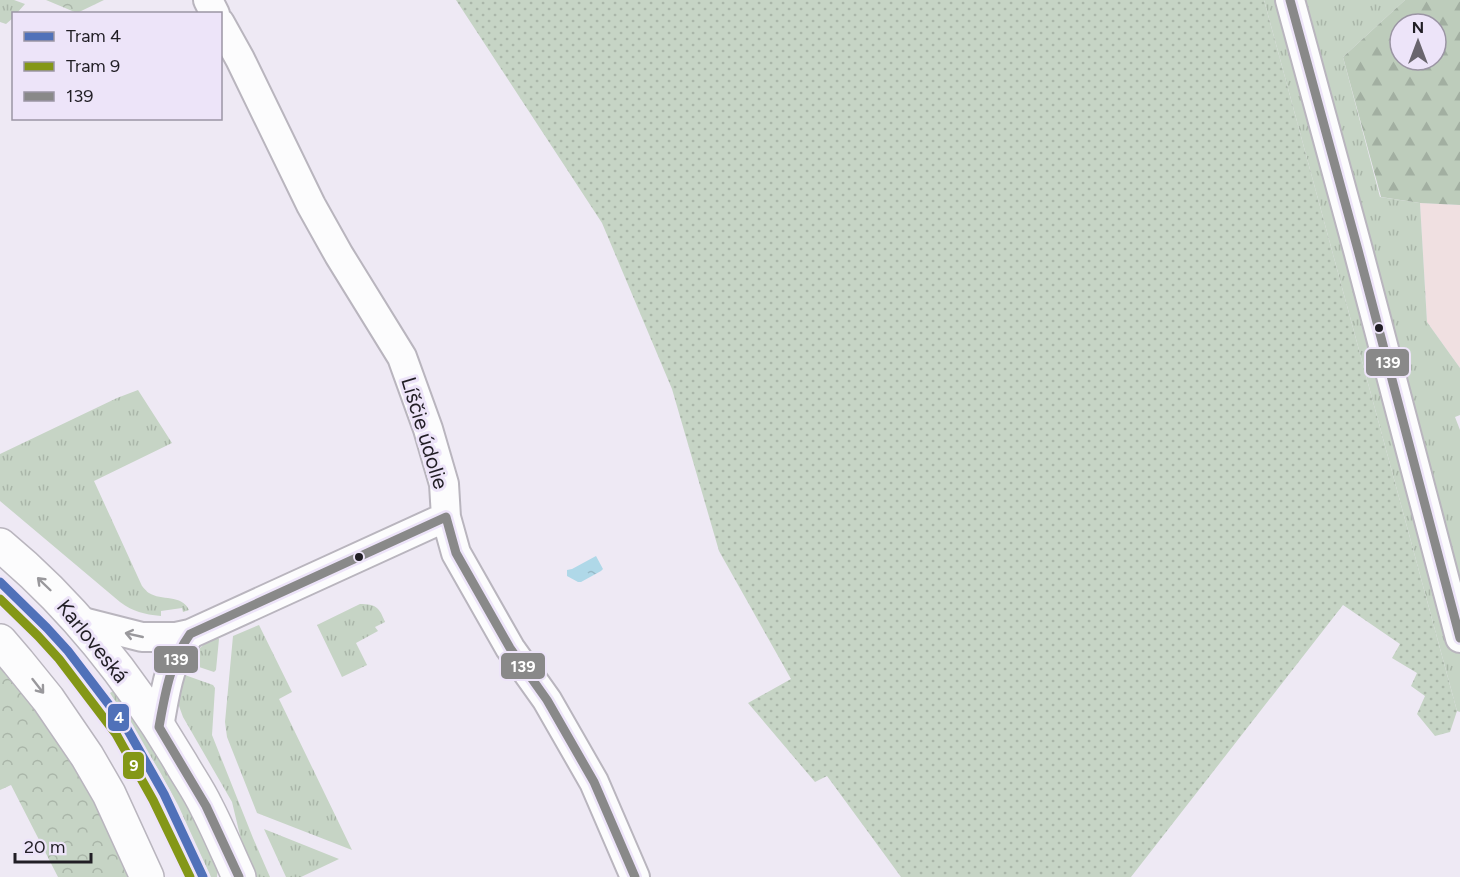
<svg xmlns="http://www.w3.org/2000/svg" width="1460" height="877" font-family="Figtree,sans-serif">
<defs>
<pattern id="grass-tufts" width="24" height="20" patternUnits="userSpaceOnUse" patternTransform="scale(1.5)"><rect width="24" height="20" fill="#c6d4c5"/><path d="M3 7l-1-3M5 7V3M7 7l1-3M15 17l-1-3M17 17v-4M19 17l1-3" fill="none" stroke="#aab6a9"/></pattern>
<pattern id="forest-firs" width="22" height="20" patternUnits="userSpaceOnUse" patternTransform="scale(1.5)"><rect width="22" height="20" fill="#bdccbb"/><path d="M5 1l3.5 6h-7zM16 11l3.5 6h-7z" fill="#a2afa1"/></pattern>
<pattern id="park-crowns" width="20" height="18" patternUnits="userSpaceOnUse" patternTransform="scale(1.5)"><rect width="20" height="18" fill="#c6d4c5"/><path d="M2 6a3 3 0 1 1 6 0M12 15a3 3 0 1 1 6 0" fill="none" stroke="#aab6a9"/></pattern>
<pattern id="garden-dots" width="8" height="8" patternUnits="userSpaceOnUse" patternTransform="scale(1.5)"><rect width="8" height="8" fill="#c6d4c5"/><path d="M2 2h.1M6 6h.1" fill="none" stroke="#aab6a9" stroke-width="1.8" stroke-linecap="round"/></pattern>
<pattern id="water-ripples" width="26" height="14" patternUnits="userSpaceOnUse" patternTransform="scale(1.5)"><rect width="26" height="14" fill="#afd8e8"/><path d="M2 4q2-2 4 0t4 0M15 11q2-2 4 0t4 0" fill="none" stroke="#96b9c7"/></pattern>
</defs>
<rect width="100%" height="100%" fill="#eee9f4"/>
<path fill="#f0e0e1" d="M 1420,203 L 1460,205 L 1460,368 L 1427,322 Z"/>
<path fill="url(#grass-tufts)" d="M 0,0 L 14,0 L 25,4 L 17,13 L 14,14 L 13,18 L 6,24 L 0,22 Z
M 1264,0 L 1405,0 L 1343,57 L 1380,197 L 1420,203 L 1427,322 L 1460,368 L 1460,415 L 1455,417 L 1460,430 L 1460,712 L 1457,711 Z
M 138,390 L 172,443 L 94,481 L 142,586 C 143,587 147,592 149,593 C 161,601 182,594 189,610 L 183,612 L 182,608 L 161,611 L 161,616 C 143,614 134,612 120,602 L 0,501 L 0,454 L 117,398 Z
M 360,604 C 376,604 379,607 385,622 L 375,627 L 378,631 L 356,643 L 367,665 L 342,677 L 317,625 Z
M 259,625 L 292,692 L 279,699 L 352,850 L 257,813 L 227,737 L 225,722 L 233,636 Z
M 217,637 L 219,639 L 216,670 L 214,672 L 187,663 C 196,650 204,643 217,637 Z
M 182,674 L 213,685 L 215,688 L 212,735 L 253,838 L 270,877 L 254,877 L 244,852 L 232,802 L 183,717 L 179,706 L 177,695 Z
M 116,689 L 184,793 L 218,867 L 217,877 L 211,877 L 178,805 L 160,772 L 110,693 Z
M 264,829 L 339,859 L 301,877 L 286,877 Z"/>
<path fill="url(#forest-firs)" fill-rule="evenodd" d="M 1405,0 L 1460,0 L 1460,205 L 1420,203 L 1381,197 L 1343,57 ZM 1400,24 L 1436,24 L 1436,60 L 1400,60 Z"/>
<path fill="url(#park-crowns)" d="M 46,0 L 104,0 L 77,13 Z
M 0,665 L 37,708 L 76,764 L 119,849 L 131,877 L 58,877 L 11,785 L 0,790 Z"/>
<path fill="url(#garden-dots)" d="M 456,0 L 1264,0 L 1457,711 L 1450,732 L 1435,736 L 1417,714 L 1425,696 L 1411,686 L 1417,673 L 1392,658 L 1400,644 L 1343,605 L 1131,877 L 901,877 L 827,776 L 815,782 L 748,703 L 791,679 L 719,551 L 672,389 L 602,223 Z"/>
<path fill="url(#water-ripples)" d="M 596,556 L 603,569 L 601,571 L 581,582 L 578,582 L 567,576 L 567,570 L 572,569 Z"/>
<g fill="none" stroke-linecap="round" stroke-linejoin="round">
<defs>
<path id="minor" d="M 208,0 L 215,14
M 1290,0 L 1358,250 L 1460,638
M 220,23 L 240,59 L 311,205 L 339,255 L 402,357 L 428,429 L 444,484 L 446,517 L 456,553 L 510,648 L 547,700 L 594,782 L 635,877
M 79,621 L 142,637 L 176,637 L 190,634 L 446,517
M 159,727 C 165,694 168,662 190,634"/>
<path id="major" d="M 0,545 C 73,605 133,682 181,763 C 189,777 199,791 206,806 C 218,829 228,853 239,877
M 0,641 L 18,662 L 48,699 L 87,756 L 109,794 L 147,877"/>
</defs>
<use href="#minor" stroke="#b9b5be" stroke-width="32"/>
<use href="#major" stroke="#b9b5be" stroke-width="36"/>
<use href="#minor" stroke="#fcfcfd" stroke-width="28"/>
<use href="#major" stroke="#fcfcfd" stroke-width="33"/>
<defs>
<path id="bus-1" d="M 1290,0 L 1358,250 L 1460,638
M 239,877 L 206,806 L 159,727 C 165,694 170,662 190,634 L 446,517 L 456,553 L 510,648 L 547,700 L 594,782 L 635,877"/>
</defs>
<use href="#bus-1" stroke="#ede4f9" stroke-width="14"/>
<use href="#bus-1" stroke="#898989" stroke-width="9"/>
<defs>
<path id="tram-1" d="M 0,582 L 47,628 L 68,651 L 126,727 L 164,794 L 203,877"/>
<path id="tram-2" d="M 0,599 L 38,636 L 59,659 L 116,734 L 153,800 L 190,877"/>
</defs>
<use href="#tram-1" stroke="#ede4f9" stroke-width="14"/>
<use href="#tram-2" stroke="#ede4f9" stroke-width="14"/>
<use href="#tram-1" stroke="#5071b9" stroke-width="9"/>
<use href="#tram-2" stroke="#849717" stroke-width="9"/>
</g>
<defs><path id="oneway-shaft" d="M-6 0H5M1.5-3L5.5 0L1.5 3" fill="none" stroke-width="1.6" stroke-linecap="round" stroke-linejoin="round" transform="scale(1.5)"/></defs>
<g stroke="#99989c">
<use href="#oneway-shaft" transform="translate(44 584) rotate(-136)"/>
<use href="#oneway-shaft" transform="translate(134 635) rotate(-167)"/>
<use href="#oneway-shaft" transform="translate(38 686) rotate(52)"/>
</g>
<g fill="#211e25" stroke="#ede4f9" stroke-width="2">
<circle cx="1379" cy="328" r="5"/>
<circle cx="359" cy="557" r="5"/>
</g>
<g text-anchor="middle" dominant-baseline="central" stroke-width="6" stroke-linejoin="round" paint-order="stroke">
<g font-size="21" fill="#211e25" stroke="#ede4f9">
<text transform="translate(425 433) rotate(73)">Líščie údolie</text>
<text transform="translate(93 641) rotate(51)">Karloveská</text>
</g>
</g>
<g stroke="#ede4f9" stroke-width="2">
<rect x="1365" y="348" width="45" height="29" rx="6" fill="#898989"/>
<rect x="153" y="645" width="46" height="29" rx="6" fill="#898989"/>
<rect x="500" y="652" width="46" height="28" rx="6" fill="#898989"/>
<rect x="107" y="703" width="23" height="29" rx="6" fill="#5071b9"/>
<rect x="122" y="751" width="23" height="29" rx="6" fill="#849717"/>
</g>
<g font-size="16" text-anchor="middle" font-weight="bold" fill="#fff">
<text x="1388" y="368">139</text>
<text x="176" y="665">139</text>
<text x="523" y="672">139</text>
<text x="119" y="723">4</text>
<text x="134" y="771">9</text>
</g>
<rect x="12" y="12" width="210" height="108" fill="#ede4f9" stroke="#9b95a4" stroke-width="1.5"/>
<rect x="24" y="32" width="30" height="9" fill="#5071b9" stroke="#9b95a4" stroke-width="1.5"/>
<text x="66" y="42" font-size="18" fill="#211e25">Tram 4</text>
<rect x="24" y="62" width="30" height="9" fill="#849717" stroke="#9b95a4" stroke-width="1.5"/>
<text x="66" y="72" font-size="18" fill="#211e25">Tram 9</text>
<rect x="24" y="92" width="30" height="9" fill="#898989" stroke="#9b95a4" stroke-width="1.5"/>
<text x="66" y="102" font-size="18" fill="#211e25">139</text>
<g transform="translate(1418 42)"><circle r="28" fill="#ede4f9" stroke="#9b95a4" stroke-width="1.5"/>
<path d="M0-4.5L10 22L0 15L-10 22Z" fill="#69656d"/>
<text y="-9" font-size="16" font-weight="bold" text-anchor="middle" fill="#211e25">N</text>
</g>
<path d="M15 853v9h76v-9" fill="none" stroke="#211e25" stroke-width="3"/>
<text x="24" y="853" font-size="18" fill="#211e25" stroke="#ede4f9" stroke-width="4.5" paint-order="stroke">20 m</text>
</svg>
